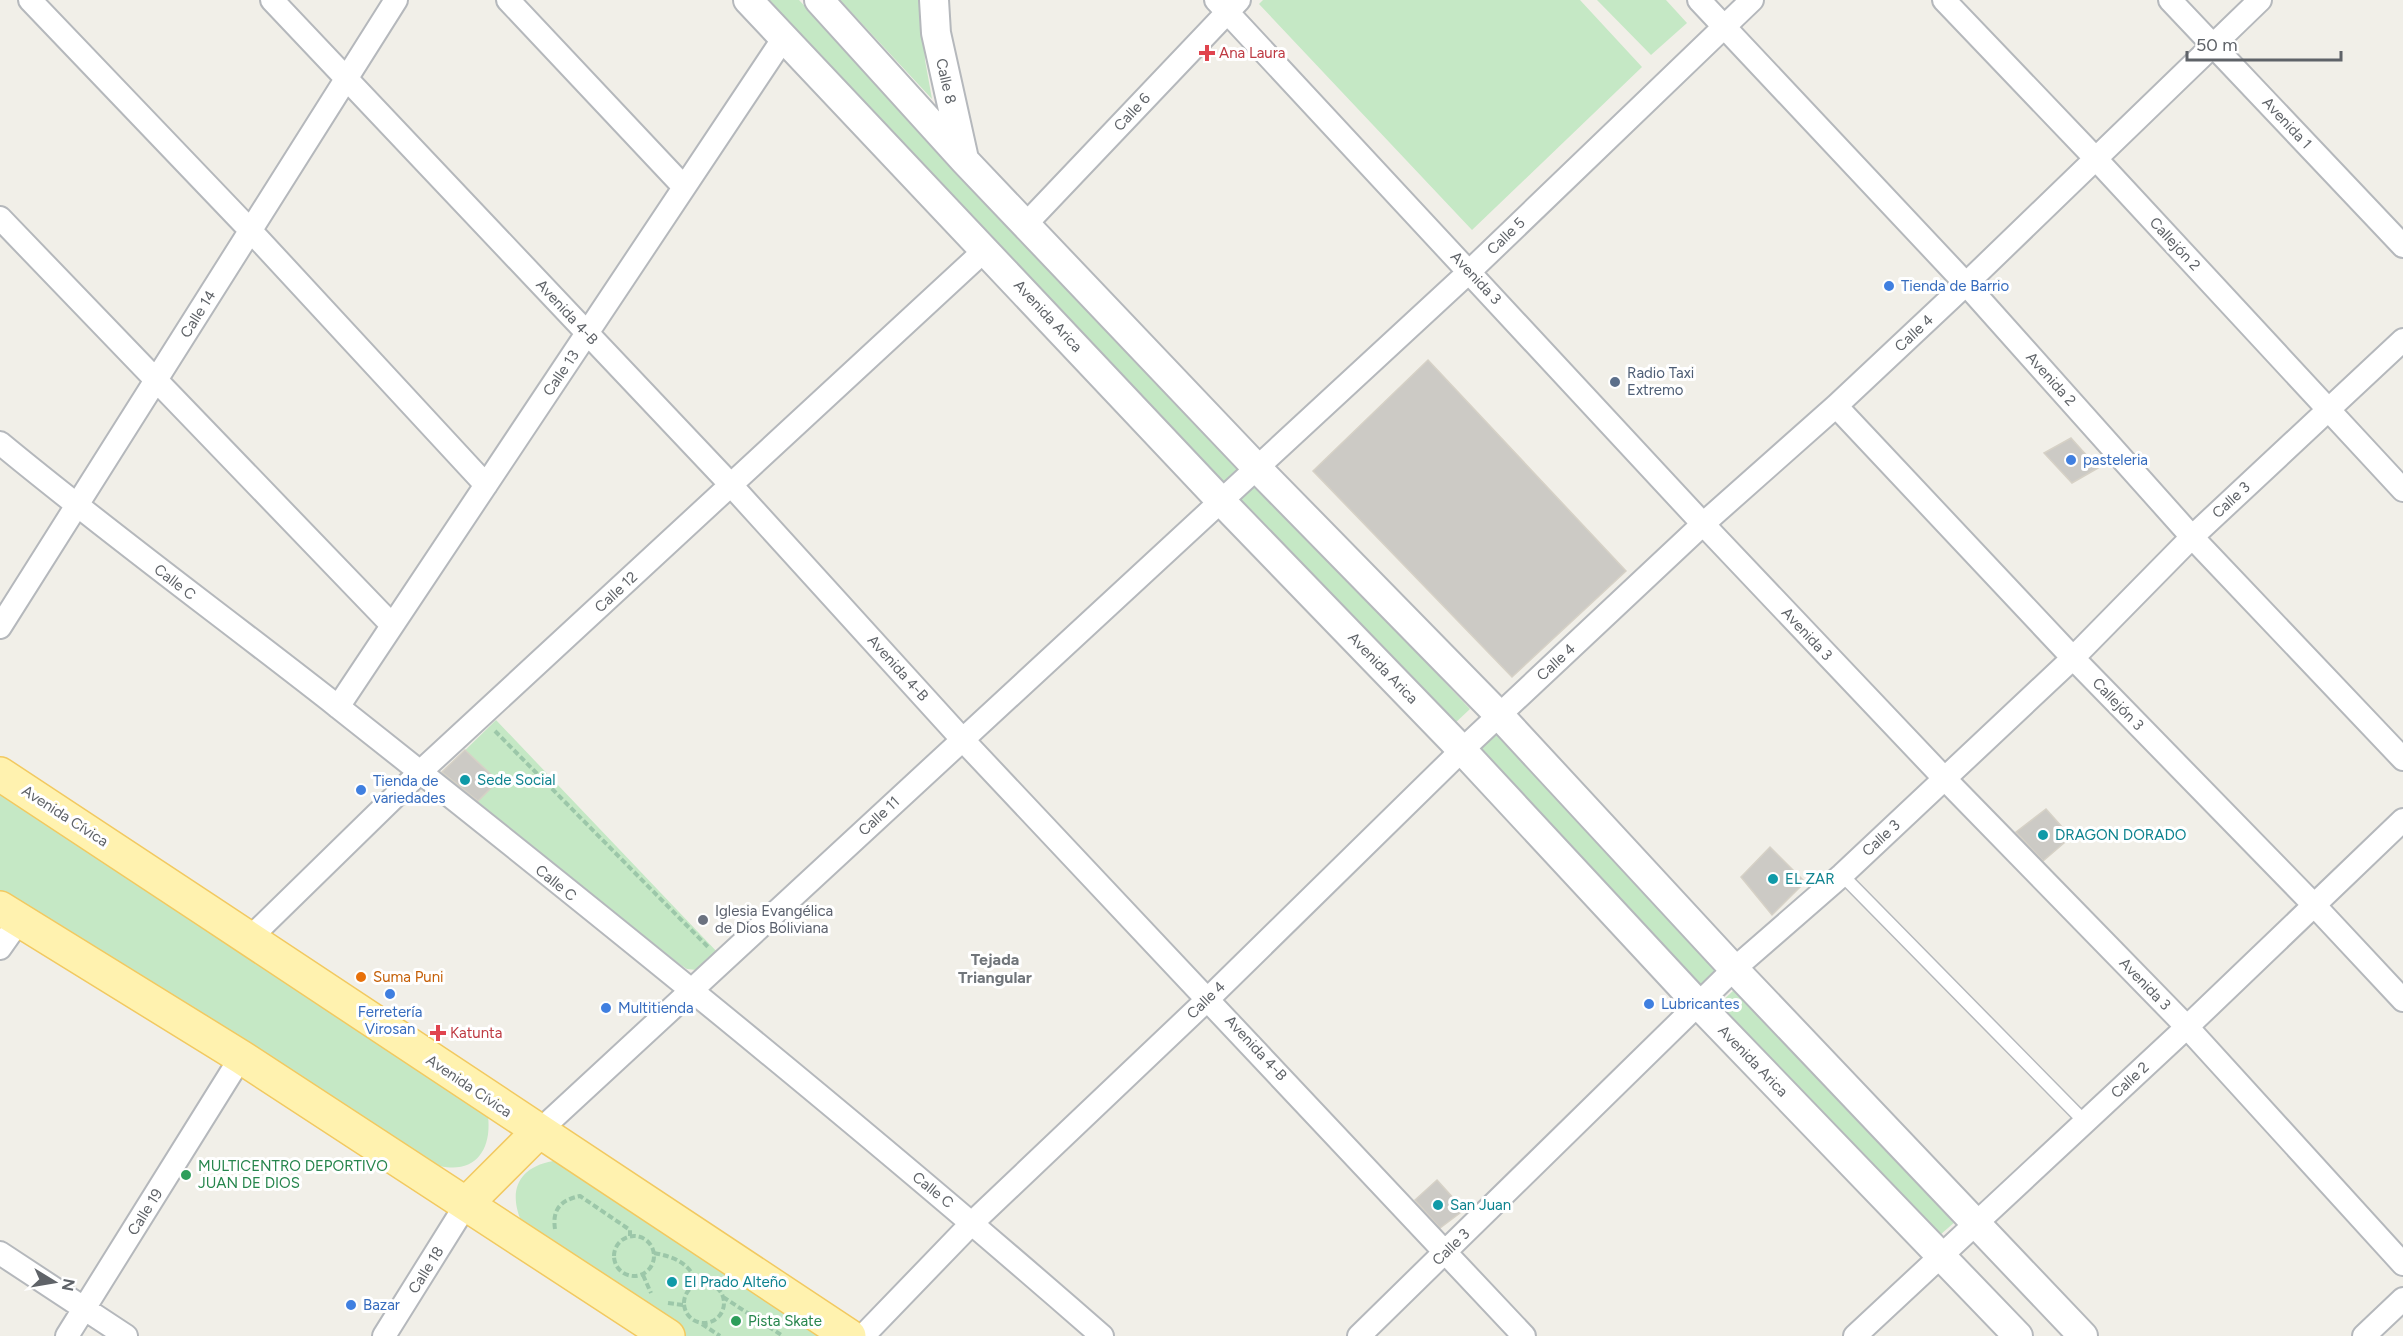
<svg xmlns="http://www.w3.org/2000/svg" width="2403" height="1336" font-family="Figtree,sans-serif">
<rect width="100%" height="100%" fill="#f1efe8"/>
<path fill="#c5e8c5" d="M 768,0 L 799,0 L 1470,709 L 1453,725 Z
M 840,0 L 922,0 L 925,60 L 932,99 Z
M 1263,0 L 1580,0 L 1642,67 L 1472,230 L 1259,4 Z
M 1597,0 L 1666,0 L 1687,23 L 1651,55 Z
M 496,720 L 719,954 L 697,970 L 687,969 L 678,963 L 442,773 Z
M 1495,731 L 1721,974 L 1705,989 L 1479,746 Z
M 0,790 L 488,1116 C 492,1150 475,1174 440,1166 L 0,890 Z
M 1734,990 L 1956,1221 L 1940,1235 L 1718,1005 Z
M 553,1161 L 570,1164 L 819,1336 L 682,1336 L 524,1227 C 508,1196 514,1168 553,1161 Z"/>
<path fill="#cccac5" stroke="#d6d1c6" stroke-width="1.5" d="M 1428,360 L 1626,571 L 1512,677 L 1313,471 Z
M 2071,438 L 2098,468 L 2072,483 L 2044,453 Z
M 465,750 L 498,781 L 478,801 L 442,772 Z
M 2046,809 L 2071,837 L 2043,861 L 2016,832 Z
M 1770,847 L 1805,882 L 1772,915 L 1741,877 Z
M 1437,1180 L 1464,1210 L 1440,1228 L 1415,1200 Z"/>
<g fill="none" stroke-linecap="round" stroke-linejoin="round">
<defs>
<path id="service" d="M 1842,875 L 2085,1122"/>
<path id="minor" d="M 30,0 L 250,230 L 486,485
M 272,0 L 731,485 L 962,739 L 1524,1336
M 508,0 L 684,187
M 1216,0 L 1703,524 L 1944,778 L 2187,1027 L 2403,1264
M 1699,0 L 1966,284 L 2192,537 L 2403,759
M 1944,0 L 2097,160 L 2403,490
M 2170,0 L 2403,246
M 0,218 L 392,625
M 1026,224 L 1239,0
M 1836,406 L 2073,658 L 2315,906 L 2403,1000
M 0,443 C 110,534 225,618 337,706 C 596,911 854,1119 1102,1336
M 0,627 L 396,0
M 338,707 L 783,39
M 250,938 L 419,773 L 985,250
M 0,948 L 19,921
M 537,1133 L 1470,271 L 1752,0
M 0,1253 L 126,1336
M 67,1336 L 241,1057
M 384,1336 L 467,1203
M 863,1336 L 972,1223 L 1209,998 L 1462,750 L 1703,524 L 1836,406 L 1966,284 L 2260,0
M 1359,1336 L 1734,969 L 1842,875 L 2073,658 L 2192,537 L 2403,340
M 1855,1336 L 2187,1027 L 2403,820
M 2364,1336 L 2403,1299"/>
<path id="tertiary" d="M 748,0 L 1221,501 L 1462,750 L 1699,1005 L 2018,1336
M 819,0 L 965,161 L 1258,469 L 1499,715 L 1734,969 L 2083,1336
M 934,0 L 936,33 L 964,159"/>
<path id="primary" d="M 0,774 C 284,960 565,1151 849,1336
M 0,908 L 241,1057 L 668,1336
M 467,1203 L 537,1133"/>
</defs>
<use href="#service" stroke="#b5b8bc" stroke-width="15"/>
<use href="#minor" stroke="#b5b8bc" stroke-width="26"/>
<use href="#tertiary" stroke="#b5b8bc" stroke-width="32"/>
<use href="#primary" stroke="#f2c960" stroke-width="36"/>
<path stroke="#9cc7a9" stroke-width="4" stroke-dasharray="6 3" stroke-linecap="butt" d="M 495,731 L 709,948
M 555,1229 C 552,1209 561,1200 580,1196 L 630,1230 L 630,1236
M614 1256a20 20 0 1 1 40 0a20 20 0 1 1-40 0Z
M 654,1253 C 675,1257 690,1263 697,1284
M 643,1275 L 651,1293
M684 1303a20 20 0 1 1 40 0a20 20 0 1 1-40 0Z
M 723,1297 L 783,1336
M 668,1303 L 683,1305
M 702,1324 L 720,1336"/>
<use href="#service" stroke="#fff" stroke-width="12"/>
<use href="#minor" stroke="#fff" stroke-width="22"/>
<use href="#tertiary" stroke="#fff" stroke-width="28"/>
<use href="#primary" stroke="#fff2af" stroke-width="33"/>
</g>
<g fill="#e0444e" stroke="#fff" stroke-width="2">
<path d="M1204 44h6v6h6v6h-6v6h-6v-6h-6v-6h6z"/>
<path d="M435 1024h6v6h6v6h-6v6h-6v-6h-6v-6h6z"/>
</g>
<g fill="#3f7fe0" stroke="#fff" stroke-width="2">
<circle cx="1889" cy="286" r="6"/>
<circle cx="2071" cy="460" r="6"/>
<circle cx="361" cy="790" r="6"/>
<circle cx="390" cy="994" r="6"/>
<circle cx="1649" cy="1004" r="6"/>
<circle cx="606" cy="1008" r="6"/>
<circle cx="351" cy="1305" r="6"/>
</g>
<circle fill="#5c6f8a" stroke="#fff" stroke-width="2" cx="1615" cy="382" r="6"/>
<g fill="#0f9aa8" stroke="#fff" stroke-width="2">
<circle cx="465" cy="780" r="6"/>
<circle cx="2043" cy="835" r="6"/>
<circle cx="1773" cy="879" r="6"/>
<circle cx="1438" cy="1205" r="6"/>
<circle cx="672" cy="1282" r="6"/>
</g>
<circle fill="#6b7280" stroke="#fff" stroke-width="2" cx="703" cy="920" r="6"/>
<circle fill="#e8710a" stroke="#fff" stroke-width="2" cx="361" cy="977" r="6"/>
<g fill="#2e9e5b" stroke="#fff" stroke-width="2">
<circle cx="186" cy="1175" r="6"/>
<circle cx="736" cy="1321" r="6"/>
</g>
<g text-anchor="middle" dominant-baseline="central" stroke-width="6" stroke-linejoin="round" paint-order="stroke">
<g font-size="15" fill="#be3a42" stroke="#fff" text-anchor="start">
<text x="1219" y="53">Ana Laura</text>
<text x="450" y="1033">Katunta</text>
</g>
<g font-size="15" fill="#5f6368" stroke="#fff">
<text transform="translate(946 81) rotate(77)">Calle 8</text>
<text transform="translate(1132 112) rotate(-47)">Calle 6</text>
<text transform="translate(2287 123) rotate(47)">Avenida 1</text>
<text transform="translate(1506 236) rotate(-44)">Calle 5</text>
<text transform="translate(2175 244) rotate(47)">Callejón 2</text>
<text transform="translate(1476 278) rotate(47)">Avenida 3</text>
<text transform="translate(567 312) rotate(47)">Avenida 4-B</text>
<text transform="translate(198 314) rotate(-58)">Calle 14</text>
<text transform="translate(1048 316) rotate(47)">Avenida Arica</text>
<text transform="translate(1914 333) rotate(-43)">Calle 4</text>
<text transform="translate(561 373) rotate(-56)">Calle 13</text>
<text transform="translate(2051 379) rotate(48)">Avenida 2</text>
<text transform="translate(2231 500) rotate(-43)">Calle 3</text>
<text transform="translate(175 582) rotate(38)">Calle C</text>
<text transform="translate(616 592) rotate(-43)">Calle 12</text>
<text transform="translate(1807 634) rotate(47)">Avenida 3</text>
<text transform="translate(1556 662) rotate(-43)">Calle 4</text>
<text transform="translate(898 668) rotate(48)">Avenida 4-B</text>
<text transform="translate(1383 668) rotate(46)">Avenida Arica</text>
<text transform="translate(2118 704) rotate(46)">Callejón 3</text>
<text transform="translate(65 816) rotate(33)">Avenida Cívica</text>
<text transform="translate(879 816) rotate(-43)">Calle 11</text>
<text transform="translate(1881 838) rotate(-43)">Calle 3</text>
<text transform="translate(556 883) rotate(39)">Calle C</text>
<text transform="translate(2145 984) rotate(46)">Avenida 3</text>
<text transform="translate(1206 1000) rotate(-44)">Calle 4</text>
<text transform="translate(1256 1048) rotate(47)">Avenida 4-B</text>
<text transform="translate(1753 1061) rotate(46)">Avenida Arica</text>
<text transform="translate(2130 1080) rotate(-43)">Calle 2</text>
<text transform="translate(469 1086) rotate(34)">Avenida Cívica</text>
<text transform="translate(933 1190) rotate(39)">Calle C</text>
<text transform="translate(145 1212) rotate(-58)">Calle 19</text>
<text transform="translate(1451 1247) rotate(-44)">Calle 3</text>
<text transform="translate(426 1270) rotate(-58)">Calle 18</text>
</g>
<g font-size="15" fill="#366cbe" stroke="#fff" text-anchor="start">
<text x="1901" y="286">Tienda de Barrio</text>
<text x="2083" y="460">pasteleria</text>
<text x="373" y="781">Tienda de<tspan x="373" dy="17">variedades</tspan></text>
<text x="1661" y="1004">Lubricantes</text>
<text x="618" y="1008">Multitienda</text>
<text x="390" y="1012" text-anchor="middle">Ferretería<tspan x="390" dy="17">Virosan</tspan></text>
<text x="363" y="1305">Bazar</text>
</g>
<g font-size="15" fill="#4e5e75" stroke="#fff" text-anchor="start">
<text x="1627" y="373">Radio Taxi<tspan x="1627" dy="17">Extremo</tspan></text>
</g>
<g font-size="15" fill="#0d838f" stroke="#fff" text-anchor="start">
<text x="477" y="780">Sede Social</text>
<text x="2055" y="835">DRAGON DORADO</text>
<text x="1785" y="879">EL ZAR</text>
<text x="1450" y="1205">San Juan</text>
<text x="684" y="1282">El Prado Alteño</text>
</g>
<g font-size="15" fill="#5b616d" stroke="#fff" text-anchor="start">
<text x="715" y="911">Iglesia Evangélica<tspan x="715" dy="17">de Dios Boliviana</tspan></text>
</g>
<g font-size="15" fill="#c56008" stroke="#fff" text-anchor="start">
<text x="373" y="977">Suma Puni</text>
</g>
<g font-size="15" fill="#27864d" stroke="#fff" text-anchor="start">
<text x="198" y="1166">MULTICENTRO DEPORTIVO<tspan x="198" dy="17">JUAN DE DIOS</tspan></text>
<text x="748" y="1321">Pista Skate</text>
</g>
<g font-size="16" font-weight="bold" fill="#70757a" stroke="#fff">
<text x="995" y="959">Tejada<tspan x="995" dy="18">Triangular</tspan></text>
</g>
</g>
<g transform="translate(54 1282) rotate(101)" stroke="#ffffff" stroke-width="4.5" paint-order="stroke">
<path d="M0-4.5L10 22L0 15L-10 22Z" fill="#5f6368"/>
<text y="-9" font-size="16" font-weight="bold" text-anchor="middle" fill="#5f6368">N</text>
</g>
<path d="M2187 51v9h154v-9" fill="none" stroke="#5f6368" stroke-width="3"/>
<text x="2196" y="51" font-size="18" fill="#5f6368" stroke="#ffffff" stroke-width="4.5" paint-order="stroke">50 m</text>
</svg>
